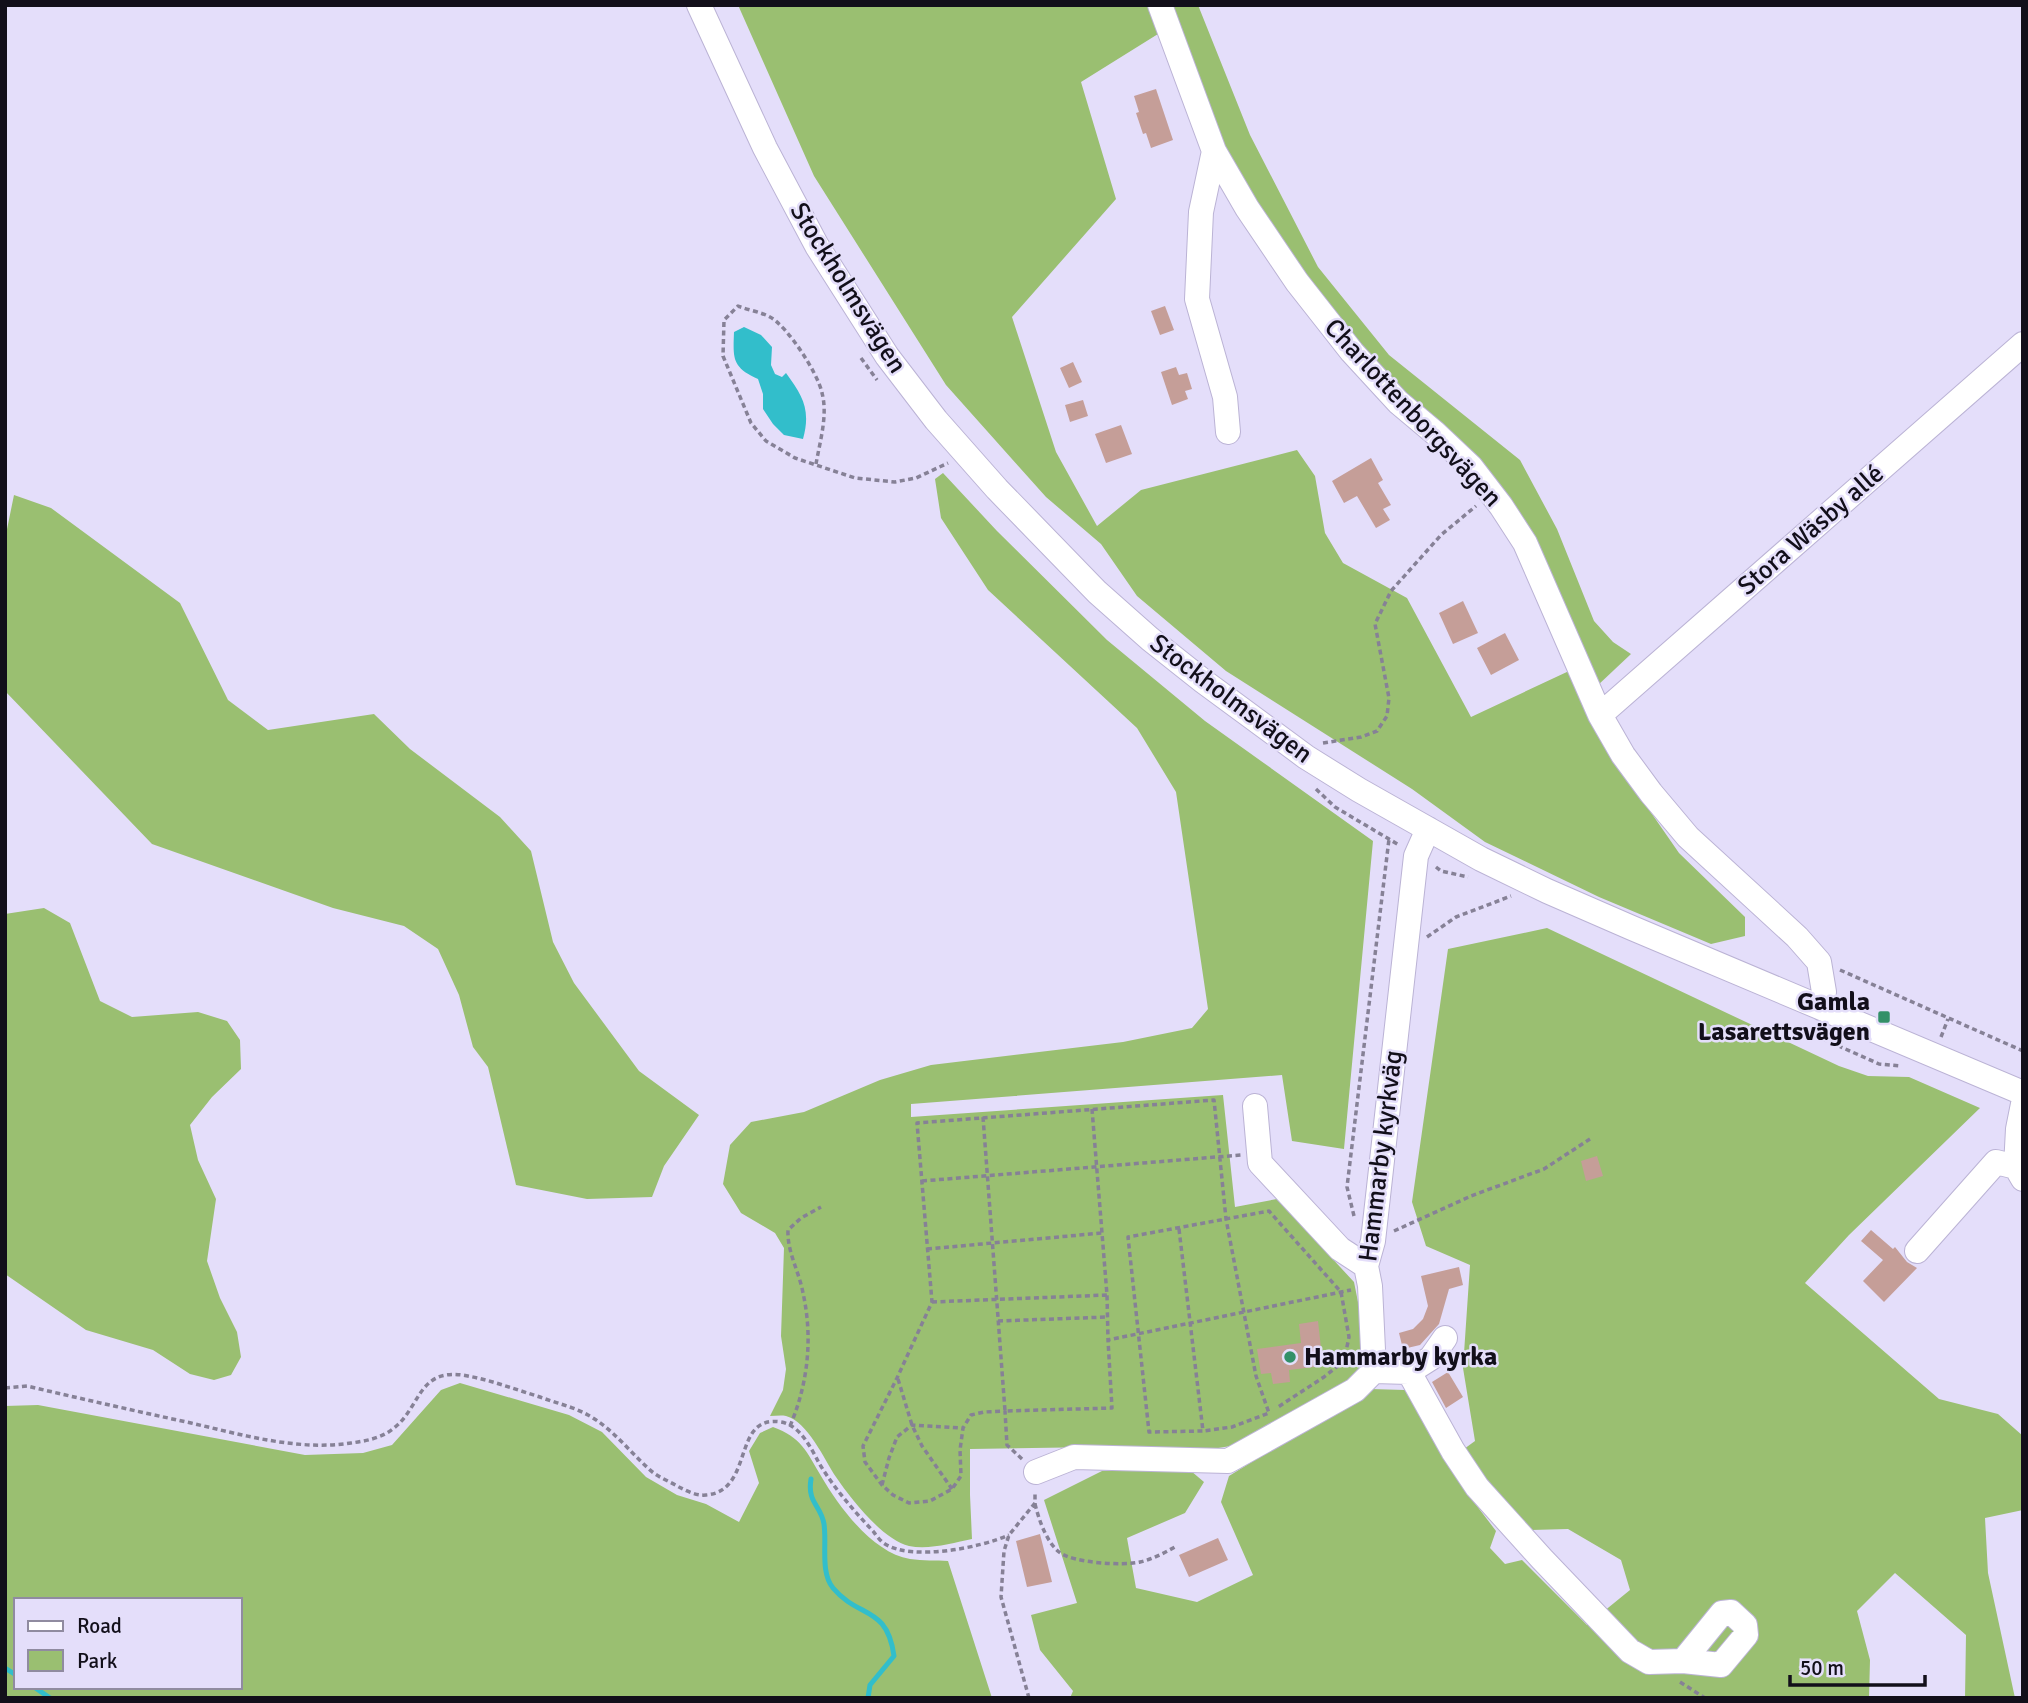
<svg xmlns="http://www.w3.org/2000/svg" width="2028" height="1703" font-family="Signika,sans-serif">
<rect width="100%" height="100%" fill="#e4defa"/>
<path fill="#9abf71" fill-rule="evenodd" d="M 738,5 L 1148,5 L 1158,34 L 1081,82 L 1116,199 L 1012,317 L 1056,452 L 1097,526 L 1141,490 L 1297,450 L 1315,476 L 1325,533 L 1343,563 L 1407,598 L 1471,717 L 1569,671 L 1600,739 L 1679,853 L 1745,917 L 1745,936 L 1711,944 L 1599,897 L 1485,842 L 1412,789 L 1226,671 L 1137,596 L 1101,544 L 1046,497 L 946,385 L 814,176 Z
M 1172,5 L 1198,5 L 1250,135 L 1318,267 L 1389,355 L 1520,460 L 1557,529 L 1594,621 L 1613,642 L 1631,654 L 1597,686 L 1536,543 L 1386,379 L 1303,276 L 1227,154 Z
M 943,473 L 997,531 L 1107,640 L 1205,721 L 1373,841 L 1344,1149 L 1292,1141 L 1282,1075 L 911,1104 L 911,1117 L 1223,1095 L 1235,1207 L 1277,1199 L 1354,1282 L 1361,1317 L 1363,1360 L 1354,1379 L 1237,1445 L 1212,1449 L 1098,1447 L 970,1449 L 970,1495 L 972,1539 C 953,1543 929,1550 909,1546 C 883,1540 851,1499 836,1477 C 824,1459 808,1422 786,1416 C 781,1415 775,1416 770,1416 L 783,1390 L 786,1369 L 781,1336 L 784,1248 L 775,1233 L 741,1213 L 723,1184 L 730,1145 L 751,1122 L 804,1112 L 880,1080 L 931,1065 L 1123,1042 L 1192,1028 L 1208,1009 L 1176,792 L 1137,728 L 988,590 L 941,518 L 935,479 Z
M 14,495 L 51,508 L 180,603 L 228,700 L 268,730 L 374,714 L 410,749 L 500,817 L 531,851 L 553,942 L 574,983 L 639,1071 L 699,1115 L 664,1166 L 652,1197 L 587,1199 L 516,1185 L 488,1067 L 473,1047 L 459,995 L 438,949 L 404,926 L 333,908 L 152,844 L 5,691 L 5,539 Z
M 44,908 L 70,923 L 100,1001 L 132,1017 L 198,1012 L 227,1021 L 240,1040 L 241,1069 L 212,1097 L 190,1125 L 198,1160 L 216,1199 L 207,1261 L 220,1298 L 237,1332 L 241,1357 L 231,1375 L 214,1380 L 190,1374 L 153,1350 L 86,1330 L 5,1274 L 5,914 Z
M 1547,928 L 1839,1066 L 1868,1076 L 1909,1077 L 1980,1108 L 1849,1235 L 1805,1283 L 1939,1399 L 1998,1414 L 2023,1436 L 2023,1510 L 1985,1518 L 1988,1573 L 2015,1698 L 1965,1698 L 1966,1635 L 1895,1573 L 1857,1611 L 1870,1660 L 1869,1698 L 1070,1698 L 1073,1691 L 1040,1650 L 1031,1615 L 1077,1603 L 1044,1500 L 1102,1471 L 1191,1471 L 1204,1482 L 1185,1513 L 1127,1538 L 1136,1588 L 1197,1602 L 1253,1575 L 1221,1502 L 1229,1476 L 1370,1389 L 1405,1390 L 1464,1489 L 1496,1531 L 1490,1548 L 1505,1564 L 1522,1560 L 1587,1625 L 1630,1590 L 1621,1560 L 1568,1529 L 1531,1530 L 1504,1506 L 1464,1449 L 1475,1441 L 1463,1368 L 1470,1265 L 1426,1246 L 1412,1202 L 1448,949 Z
M 460,1383 L 569,1415 L 602,1432 L 646,1477 L 677,1495 L 706,1504 L 739,1522 L 759,1483 L 749,1451 L 760,1433 L 773,1427 C 801,1437 807,1452 821,1476 C 839,1507 873,1553 910,1559 C 923,1561 936,1560 948,1561 L 992,1698 L 5,1698 L 5,1406 L 38,1405 L 305,1455 L 363,1453 L 392,1445 L 441,1390 ZM 16,1600 L 240,1600 L 240,1687 L 16,1687 Z"/>
<path fill="#32becb" d="M 744,327 L 761,335 L 772,347 L 771,365 L 775,374 L 782,377 L 786,373 C 803,396 811,410 803,439 L 784,435 L 773,424 L 763,409 L 763,394 L 758,379 C 732,367 733,359 734,332 Z"/>
<g fill="none" stroke-linecap="round" stroke-linejoin="round">
<path stroke="#32becb" stroke-width="5" d="M 811,1479 C 807,1503 821,1505 824,1524 C 827,1544 820,1572 833,1588 C 859,1619 887,1605 894,1656 L 870,1685 L 868,1698
M 5,1668 L 16,1675
M 34,1687 L 50,1698"/>
</g>
<path fill="#c59e98" d="M 1156,89 L 1173,140 L 1151,148 L 1146,133 L 1143,134 L 1136,113 L 1139,112 L 1134,96 Z
M 1165,306 L 1174,330 L 1160,335 L 1151,311 Z
M 1073,362 L 1082,382 L 1069,388 L 1060,368 Z
M 1176,367 L 1179,375 L 1187,373 L 1192,389 L 1185,391 L 1188,399 L 1172,405 L 1161,372 Z
M 1083,400 L 1088,416 L 1070,422 L 1065,405 Z
M 1121,425 L 1132,454 L 1106,463 L 1095,434 Z
M 1371,458 L 1383,480 L 1378,483 L 1391,505 L 1383,509 L 1390,520 L 1376,528 L 1357,496 L 1344,503 L 1332,481 Z
M 1463,601 L 1478,633 L 1453,644 L 1439,613 Z
M 1505,633 L 1519,660 L 1491,675 L 1477,648 Z
M 1597,1156 L 1603,1176 L 1586,1181 L 1581,1161 Z
M 1871,1230 L 1893,1249 L 1895,1247 L 1907,1262 L 1917,1268 L 1884,1302 L 1863,1281 L 1883,1260 L 1861,1241 Z
M 1459,1267 L 1463,1285 L 1449,1289 L 1439,1324 L 1420,1345 L 1403,1349 L 1399,1333 L 1413,1329 L 1423,1319 L 1428,1306 L 1421,1276 Z
M 1318,1321 L 1323,1366 L 1289,1370 L 1290,1382 L 1273,1384 L 1271,1373 L 1261,1374 L 1257,1349 L 1301,1343 L 1299,1324 Z
M 1448,1372 L 1463,1397 L 1446,1408 L 1432,1382 Z
M 1040,1534 L 1052,1582 L 1027,1587 L 1016,1541 Z
M 1218,1538 L 1228,1560 L 1189,1577 L 1179,1555 Z"/>
<g fill="none" stroke-linecap="round" stroke-linejoin="round">
<defs>
<path id="minor" d="M 699,5 L 765,148 L 817,246 L 887,356 L 936,420 L 997,489 L 1097,592 L 1150,639 L 1203,681 L 1306,757 L 1359,790 L 1481,859 L 1547,891 L 1632,928 L 2023,1093
M 1160,5 L 1214,151 L 1247,208 L 1297,282 L 1352,352 L 1398,402 L 1435,433 L 1471,467 L 1501,506 L 1525,543 L 1600,715 L 1623,755 L 1651,793 L 1688,837 L 1797,937 L 1819,962 L 1824,992 L 1821,1008
M 1214,151 L 1201,212 L 1197,299 L 1225,397 L 1228,432
M 1600,715 L 2023,344
M 2023,1104 L 2018,1129 L 2016,1167 L 2023,1179
M 1255,1106 L 1260,1163 L 1340,1249 L 1366,1266
M 1917,1251 L 1996,1162 L 2016,1167
M 1374,1371 L 1409,1372 L 1453,1451 L 1477,1487 L 1542,1559 L 1630,1651 L 1649,1662 L 1683,1661 L 1721,1665 L 1746,1635 L 1745,1625 L 1731,1612 L 1722,1613 L 1683,1661
M 1409,1372 L 1431,1358 L 1445,1338
M 1036,1472 L 1074,1457 L 1228,1461 L 1355,1390 L 1374,1371 L 1370,1286 L 1366,1266 L 1373,1241 L 1416,856 L 1428,829"/>
</defs>
<use href="#minor" stroke="#bbb3d5" stroke-width="26"/>
<path stroke="#868196" stroke-width="3.5" stroke-dasharray="5 3.5" stroke-linecap="butt" d="M 861,358 L 877,380
M 816,464 C 820,441 828,415 822,393 C 818,373 787,326 770,317 C 761,312 748,310 738,306 L 724,320 L 723,356 L 751,423 L 766,441 L 795,458 L 855,478 L 895,482 L 916,478 L 948,463
M 1323,743 L 1361,737 L 1377,731 L 1387,716 L 1389,698 L 1375,624 L 1391,591 L 1441,535 L 1476,506
M 1316,789 L 1335,807 L 1399,845
M 1436,867 L 1441,871 L 1468,877
M 1427,937 L 1456,917 L 1511,896
M 1840,970 L 2023,1051
M 1811,1026 L 1821,1038 L 1879,1064 L 1901,1066
M 1941,1037 L 1948,1019
M 1092,1109 L 1107,1295 L 1108,1340
M 983,1117 L 1005,1411 L 1112,1408 L 1108,1340 L 1351,1290
M 922,1181 L 1241,1155
M 1354,1216 L 1347,1187 L 1389,839
M 1179,1229 L 1203,1431 L 1149,1432 L 1128,1237 L 1269,1211 L 1341,1292 L 1349,1337 L 1344,1361 L 1324,1377 L 1278,1407
M 1394,1231 L 1471,1196 L 1544,1169 L 1590,1139
M 927,1249 L 1102,1233
M 932,1302 L 1107,1295
M 998,1321 L 1108,1317
M 898,1379 L 912,1425 L 922,1446 L 952,1489
M 5,1388 L 27,1386 C 82,1399 136,1411 191,1423 C 243,1435 297,1451 351,1443 C 366,1441 382,1438 394,1428 C 420,1408 418,1369 462,1375 C 488,1379 514,1389 540,1397 C 556,1403 574,1407 588,1415 C 613,1429 629,1451 649,1469 C 657,1477 669,1481 679,1487 C 687,1491 696,1496 706,1495 C 755,1491 731,1414 781,1422 C 800,1425 811,1448 819,1463 C 834,1488 853,1510 873,1531 C 876,1535 880,1541 885,1544 C 912,1561 980,1548 1009,1535
M 790,1426 C 808,1384 813,1338 803,1293 C 799,1271 787,1252 788,1230 L 801,1218 L 821,1207
M 1022,1459 L 1007,1445 L 1005,1411 L 984,1412 L 971,1415 L 963,1428 L 960,1450 L 961,1476 L 952,1489 L 930,1501 L 909,1503 L 893,1495 L 882,1485 L 865,1462 L 863,1446 L 897,1378 L 932,1302 L 917,1123 L 1214,1100 L 1226,1219 L 1256,1376 L 1269,1413 L 1232,1427 L 1203,1431
M 882,1485 L 889,1458 L 897,1437 L 912,1425 L 963,1428
M 1035,1504 C 1039,1520 1046,1541 1059,1552 C 1072,1563 1124,1566 1140,1562 C 1153,1559 1164,1553 1175,1547
M 1680,1682 L 1705,1698
M 1029,1698 L 1001,1597 L 1004,1551 L 1009,1535 L 1035,1503 L 1035,1492"/>
<use href="#minor" stroke="#fff" stroke-width="24"/>
</g>
<g fill="#339068" stroke="#e4defa" stroke-width="2.5">
<rect x="1877" y="1010" width="14" height="14" rx="3.5"/>
<circle cx="1290" cy="1357" r="7"/>
</g>
<g text-anchor="middle" dominant-baseline="central" stroke-width="5" stroke-linejoin="round" paint-order="stroke">
<g font-size="26" fill="#120f1a" stroke="#e4defa">
<text transform="translate(848 288) rotate(58)">Stockholmsvägen</text>
<text transform="translate(1413 413) rotate(47)">Charlottenborgsvägen</text>
<text transform="translate(1811 530) rotate(-41)">Stora Wäsby allé</text>
<text transform="translate(1231 699) rotate(37)">Stockholmsvägen</text>
<text transform="translate(1381 1156) rotate(-83)">Hammarby kyrkväg</text>
</g>
<g font-size="26" font-weight="bold" fill="#120f1a" stroke="#e4defa" text-anchor="end">
<text x="1870" y="1002">Gamla<tspan x="1870" dy="30">Lasarettsvägen</tspan></text>
<text x="1304" y="1357" text-anchor="start">Hammarby kyrka</text>
</g>
</g>
<rect width="2028" height="1703" fill="none" stroke="#120f1a" stroke-width="14"/>
<rect x="14" y="1598" width="228" height="91" fill="#e4defa" stroke="#908ba0" stroke-width="2"/>
<rect x="28" y="1621" width="35" height="10" fill="#ffffff" stroke="#908ba0" stroke-width="2"/>
<text x="77" y="1633" font-size="21" fill="#120f1a">Road</text>
<rect x="28" y="1650" width="35" height="21" fill="#9abf71" stroke="#908ba0" stroke-width="2"/>
<text x="77" y="1668" font-size="21" fill="#120f1a">Park</text>
<path d="M1790 1675v10h135v-10" fill="none" stroke="#120f1a" stroke-width="3.5"/>
<text x="1800" y="1675" font-size="21" fill="#120f1a" stroke="#e4defa" stroke-width="5" paint-order="stroke">50 m</text>
</svg>
